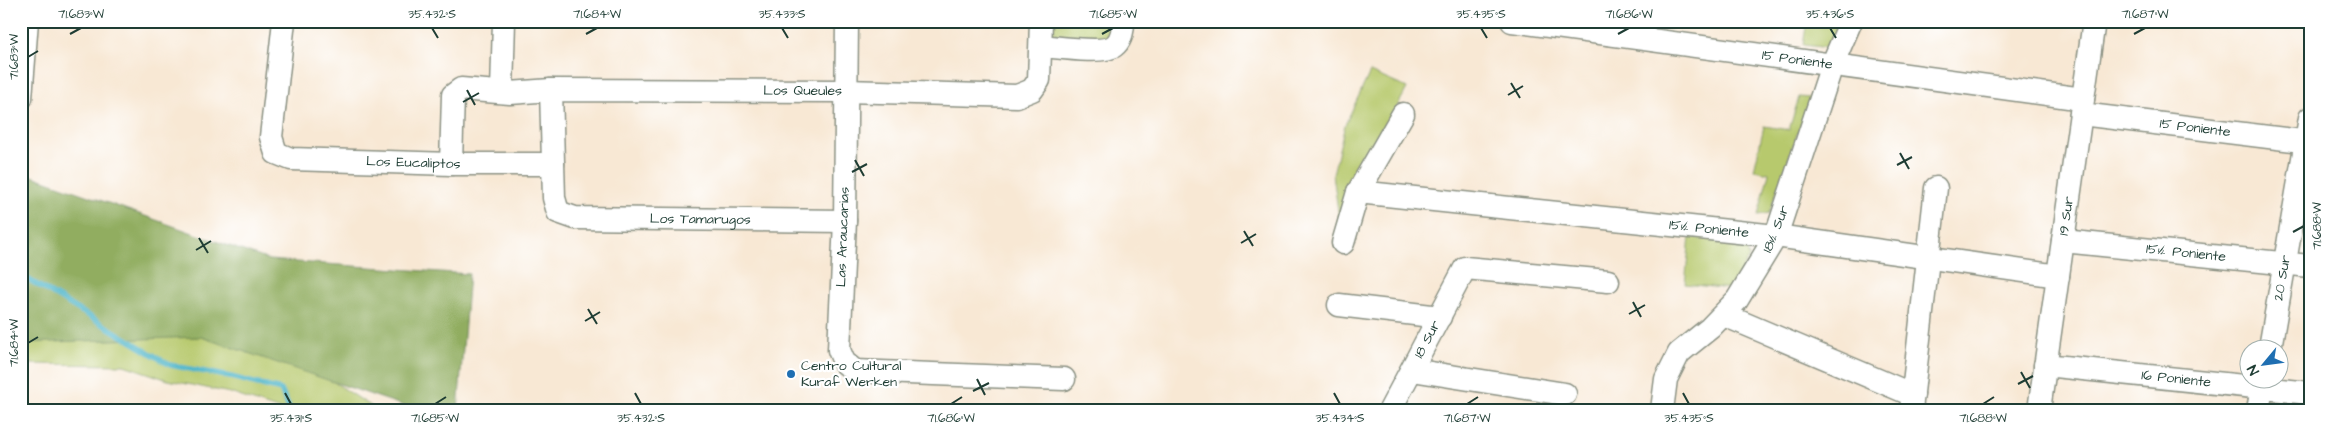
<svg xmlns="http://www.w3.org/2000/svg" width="2331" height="431" font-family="'Architects Daughter',sans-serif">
<rect width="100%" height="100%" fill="#fff"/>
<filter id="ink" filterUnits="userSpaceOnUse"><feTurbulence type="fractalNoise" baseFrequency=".02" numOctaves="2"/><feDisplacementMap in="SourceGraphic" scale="10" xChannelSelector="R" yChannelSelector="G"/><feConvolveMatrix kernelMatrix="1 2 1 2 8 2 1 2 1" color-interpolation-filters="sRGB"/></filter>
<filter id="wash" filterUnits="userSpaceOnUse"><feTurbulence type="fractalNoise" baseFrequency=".0096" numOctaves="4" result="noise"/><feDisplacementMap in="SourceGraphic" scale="20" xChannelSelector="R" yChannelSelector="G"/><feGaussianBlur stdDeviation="1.12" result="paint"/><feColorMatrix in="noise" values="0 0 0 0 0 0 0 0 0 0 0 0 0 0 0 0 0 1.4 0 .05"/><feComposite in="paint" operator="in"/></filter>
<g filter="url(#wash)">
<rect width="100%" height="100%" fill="#f8e8d4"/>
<path fill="#b7c96d" stroke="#6b8350" d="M 1041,21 L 1123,21 L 1115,46 L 1041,46 Z
M 1807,21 L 1841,21 L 1831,48 L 1803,45 Z
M 1370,72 L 1407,88 L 1339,219 L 1333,174 L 1345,125 Z
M 1799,97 L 1810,98 L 1769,213 L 1758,215 L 1769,173 L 1754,170 L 1764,126 L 1789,130 Z
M 1690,237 L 1744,239 L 1749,257 L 1731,289 L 1685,284 Z
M 21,320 L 242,338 L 306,364 L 377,410 L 280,410 L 230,393 L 168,380 L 124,365 L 21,364 Z"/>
<path fill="#91ad60" stroke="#58754a" d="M 21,172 L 269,260 L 469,274 L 458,410 L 416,410 L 201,337 L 21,343 Z"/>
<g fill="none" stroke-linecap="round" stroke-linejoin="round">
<path stroke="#49b3c7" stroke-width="5.5" d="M 21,275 L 170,365 L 231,377 L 281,390 L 290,410"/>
</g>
</g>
<g filter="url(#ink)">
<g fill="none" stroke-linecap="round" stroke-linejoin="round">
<defs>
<g id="minor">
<path id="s1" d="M 284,21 L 271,137 L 276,153 L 291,159 L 451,164 L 553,164"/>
<path d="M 847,21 L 845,221 L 839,350 L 844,362 L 855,371 L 1064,379"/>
<path id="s2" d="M 1512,21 L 2083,99"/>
<path d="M 1041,46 C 1056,47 1103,54 1114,46 C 1122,40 1123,30 1123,21"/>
<path id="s3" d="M 551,90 L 554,198 L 558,212 L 575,218 L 845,221"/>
<path d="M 502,91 L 504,21"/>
<path d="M 21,98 L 27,21"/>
<path id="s4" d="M 2081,114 L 2310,142"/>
<path id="s5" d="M 451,164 L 453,95 L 461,89 L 510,93 L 551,90 L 846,91 L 1017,96 L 1032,90 L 1039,80 L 1041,21"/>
<path d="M 1358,192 L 1776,236 L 2058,276"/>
<path d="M 2063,241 L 2310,266"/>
<path d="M 1343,243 L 1358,192 L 1403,114"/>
<path d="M 1339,305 L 1440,317"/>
<path d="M 1724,315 L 1913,395"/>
<path id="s6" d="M 2270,348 L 2310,118"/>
<path id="s7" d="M 2045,365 L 2310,393"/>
<path d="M 1412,370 L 1565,394"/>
<path id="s8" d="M 1390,410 L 1465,268 L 1608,281"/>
<path d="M 1662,410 L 1666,379 L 1679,353 L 1710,328 L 1737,300 L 1776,236 L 1832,65 L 1851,21"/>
<path d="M 1911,410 L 1936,188"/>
<path id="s9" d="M 2039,410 L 2094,21"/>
<path d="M 2258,410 L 2264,378"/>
</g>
</defs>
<use href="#minor" stroke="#8c9284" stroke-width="25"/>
<use href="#minor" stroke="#fff" stroke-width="22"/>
</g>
</g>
<path fill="none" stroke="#1f3d34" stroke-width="2" d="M 432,28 L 438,38M 782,28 L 788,38M 1481,28 L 1487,38M 1830,28 L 1836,38M 70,34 L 81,28M 586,34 L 597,28M 1102,34 L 1113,28M 1618,34 L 1629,28M 2134,34 L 2145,28M 28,57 L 38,51M 1511,83 L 1520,98M 467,90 L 475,105M 1508,95 L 1523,86M 463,102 L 479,93M 1900,153 L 1909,169M 855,160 L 864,176M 1897,165 L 1912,157M 852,172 L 867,164M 1244,231 L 1253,246M 2293,232 L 2304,226M 199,238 L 208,253M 1241,243 L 1256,234M 196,250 L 211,241M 1633,302 L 1641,317M 588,309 L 597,324M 1629,314 L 1645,305M 585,321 L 600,312M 28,343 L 38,337M 2021,372 L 2030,388M 977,379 L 985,395M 2018,384 L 2033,376M 973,391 L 989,383M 285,393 L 291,404M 635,393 L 641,404M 1334,393 L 1340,404M 1683,393 L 1689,404M 435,404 L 446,397M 951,404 L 962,397M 1467,404 L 1478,397M 1983,404 L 1994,397"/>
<circle fill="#1f6fb2" stroke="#fff" stroke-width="2" cx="791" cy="374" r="5"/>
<g text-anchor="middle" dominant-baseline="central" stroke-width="4.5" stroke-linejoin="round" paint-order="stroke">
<g font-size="14" fill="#1f3d34" stroke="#fff">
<text stroke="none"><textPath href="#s2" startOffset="288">15 Poniente</textPath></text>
<text stroke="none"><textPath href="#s5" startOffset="421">Los Queules</textPath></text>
<text stroke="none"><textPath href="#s4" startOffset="115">15 Poniente</textPath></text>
<text stroke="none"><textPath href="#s1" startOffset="272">Los Eucaliptos</textPath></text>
<text stroke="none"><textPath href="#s9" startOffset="196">19 Sur</textPath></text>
<text stroke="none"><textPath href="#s3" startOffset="266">Los Tamarugos</textPath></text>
<text transform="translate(1709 229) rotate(6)">15½ Poniente</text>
<text transform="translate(1776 229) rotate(-68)">18½ Sur</text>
<text transform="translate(843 237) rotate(-88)">Las Araucarias</text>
<text transform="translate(2186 253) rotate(6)">15½ Poniente</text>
<text stroke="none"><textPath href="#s6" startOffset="71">20 Sur</textPath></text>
<text stroke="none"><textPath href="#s8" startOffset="80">18 Sur</textPath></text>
<text stroke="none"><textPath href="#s7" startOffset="132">16 Poniente</textPath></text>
</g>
<g font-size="14" fill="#1f3d34" stroke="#fff" text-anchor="start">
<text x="801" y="366">Centro Cultural<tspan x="801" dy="16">Kuraf Werken</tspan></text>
</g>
</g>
<rect width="2331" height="431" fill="none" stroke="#fff" stroke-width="55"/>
<g transform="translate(2264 364) rotate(241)"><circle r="24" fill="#ffffff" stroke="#a5b1ae"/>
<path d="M0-4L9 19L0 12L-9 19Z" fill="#1f6fb2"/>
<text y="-8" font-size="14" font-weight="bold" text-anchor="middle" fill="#1f3d34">N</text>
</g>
<rect x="28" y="28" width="2276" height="376" fill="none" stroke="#1f3d34" stroke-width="2"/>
<g font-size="12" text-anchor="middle" fill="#1f3d34">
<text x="81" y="18">71.683°W</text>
<text x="432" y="18">35.432°S</text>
<text x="597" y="18">71.684°W</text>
<text x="782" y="18">35.433°S</text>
<text x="1113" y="18">71.685°W</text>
<text x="1481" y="18">35.435°S</text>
<text x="1629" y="18">71.686°W</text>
<text x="1830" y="18">35.436°S</text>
<text x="2145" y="18">71.687°W</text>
<text transform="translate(14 57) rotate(-90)" y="4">71.683°W</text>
<text transform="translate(2317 226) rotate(-90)" y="4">71.688°W</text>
<text transform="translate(14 343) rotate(-90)" y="4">71.684°W</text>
<text x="291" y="422">35.431°S</text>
<text x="435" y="422">71.685°W</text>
<text x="641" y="422">35.432°S</text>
<text x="951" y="422">71.686°W</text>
<text x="1340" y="422">35.434°S</text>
<text x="1467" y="422">71.687°W</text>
<text x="1689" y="422">35.435°S</text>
<text x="1983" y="422">71.688°W</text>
</g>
</svg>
